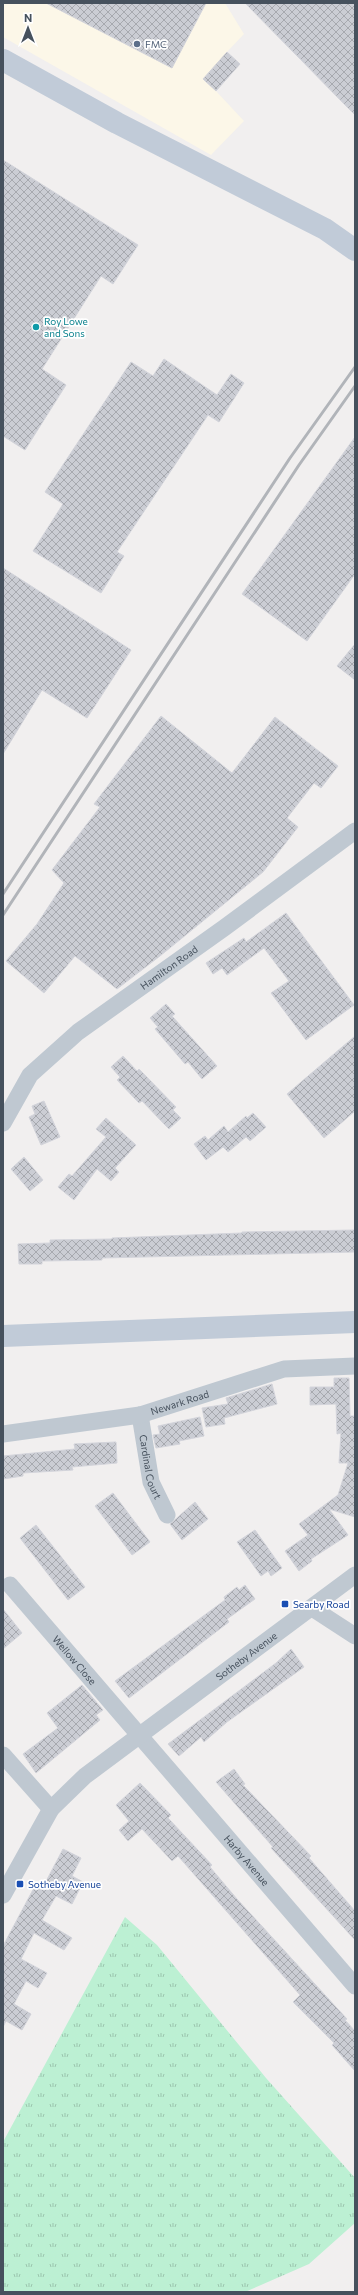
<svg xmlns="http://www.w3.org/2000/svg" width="358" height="2295" font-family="Commissioner,sans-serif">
<defs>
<pattern id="park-tufts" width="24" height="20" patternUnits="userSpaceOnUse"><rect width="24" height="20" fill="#bcf0d3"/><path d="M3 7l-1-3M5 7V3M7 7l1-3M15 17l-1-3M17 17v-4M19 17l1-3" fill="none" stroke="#9bc5ae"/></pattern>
<pattern id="building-cross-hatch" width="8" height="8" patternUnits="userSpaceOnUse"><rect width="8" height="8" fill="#cbcdd4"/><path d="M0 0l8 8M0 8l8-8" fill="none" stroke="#a7a9af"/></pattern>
</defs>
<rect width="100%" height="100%" fill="#f1efef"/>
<path fill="#fcf7e8" d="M 3,3 L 225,3 L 244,34 L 227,52 L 216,91 L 244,121 L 211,155 L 3,37 Z"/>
<path fill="url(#park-tufts)" d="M 125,1917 L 157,1945 L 266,2078 L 355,2178 L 355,2223 L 309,2264 L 245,2292 L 3,2292 L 3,2142 Z"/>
<path fill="url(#building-cross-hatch)" stroke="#d3d4db" d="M 46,3 L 206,3 L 172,68 Z
M 245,3 L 355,3 L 355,115 Z
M 227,52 L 240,64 L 216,91 L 203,79 Z
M 3,160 L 138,245 L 113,284 L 101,276 L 42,369 L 66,385 L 25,450 L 3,436 Z
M 164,359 L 217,395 L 231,374 L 244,383 L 219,422 L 208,415 L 117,552 L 124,556 L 101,593 L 33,551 L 63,504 L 45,492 L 131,362 L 153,376 Z
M 355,437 L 355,574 L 307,641 L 242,594 Z
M 3,568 L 131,650 L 87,718 L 42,690 L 3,754 Z
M 355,644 L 355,680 L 337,666 Z
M 161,716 L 232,773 L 275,717 L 338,766 L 321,788 L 314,783 L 287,818 L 298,827 L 263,872 L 160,956 L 117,989 L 75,956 L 44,993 L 6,961 L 37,924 L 64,883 L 52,870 L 100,807 L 94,804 Z
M 286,913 L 354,1005 L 306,1040 L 271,993 L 289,981 L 264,948 L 227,975 L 222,968 L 213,974 L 206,963 L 244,938 L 246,942 Z
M 166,1004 L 175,1014 L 172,1016 L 217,1066 L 202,1079 L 188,1062 L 185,1064 L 155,1029 L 158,1027 L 150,1018 Z
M 355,1036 L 355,1111 L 324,1138 L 287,1094 Z
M 123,1056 L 137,1071 L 139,1069 L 176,1107 L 173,1110 L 181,1118 L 169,1129 L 142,1101 L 139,1103 L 117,1080 L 120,1077 L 111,1067 Z
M 44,1101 L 60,1137 L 41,1145 L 29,1117 L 35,1114 L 32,1106 Z
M 253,1113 L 266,1127 L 250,1141 L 246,1137 L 228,1152 L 223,1147 L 206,1160 L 194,1144 L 205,1136 L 208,1140 L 224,1126 L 228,1132 L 246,1116 L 247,1118 Z
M 106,1118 L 136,1145 L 115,1168 L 119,1172 L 111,1181 L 97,1169 L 74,1200 L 58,1187 L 69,1174 L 72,1176 L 106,1137 L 96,1129 Z
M 24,1157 L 43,1180 L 30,1191 L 11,1169 Z
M 355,1230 L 355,1252 L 102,1258 L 102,1260 L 42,1261 L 42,1264 L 19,1264 L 18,1244 L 50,1243 L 50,1240 L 112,1239 L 112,1238 L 242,1233 L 242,1232 Z
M 334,1378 L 349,1378 L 350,1416 L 355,1416 L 355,1517 L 329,1509 L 348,1535 L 311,1559 L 312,1561 L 299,1571 L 285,1551 L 308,1535 L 299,1524 L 338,1495 L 348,1463 L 339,1463 L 341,1433 L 337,1434 L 336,1404 L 310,1405 L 310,1387 L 334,1387 Z
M 272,1384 L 277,1404 L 224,1418 L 225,1424 L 206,1427 L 202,1408 L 228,1404 L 226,1398 Z
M 200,1417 L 204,1436 L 179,1441 L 180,1444 L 156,1448 L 153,1435 L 160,1434 L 158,1426 Z
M 116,1442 L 117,1463 L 72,1467 L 73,1470 L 23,1473 L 23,1476 L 3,1479 L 3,1456 L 75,1449 L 74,1444 Z
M 113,1493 L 150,1542 L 132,1555 L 95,1506 Z
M 195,1502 L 208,1519 L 182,1540 L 170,1524 Z
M 36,1525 L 85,1587 L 68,1600 L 20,1538 Z
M 255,1530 L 282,1568 L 271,1576 L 268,1571 L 261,1576 L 237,1542 Z
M 245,1585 L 255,1599 L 227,1619 L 229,1622 L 129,1698 L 115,1681 L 225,1600 L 224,1597 L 237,1587 L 239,1590 Z
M 3,1609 L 22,1633 L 3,1649 Z
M 291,1649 L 304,1667 L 227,1722 L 204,1742 L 201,1737 L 179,1756 L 168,1744 L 276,1663 Z
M 82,1685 L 103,1710 L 96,1715 L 100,1720 L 36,1773 L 23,1754 L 58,1728 L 47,1713 Z
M 234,1769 L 245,1784 L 243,1785 L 311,1856 L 309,1858 L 355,1911 L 355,1940 L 271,1848 L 273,1847 L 216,1782 Z
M 140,1783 L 171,1815 L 168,1818 L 212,1865 L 210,1867 L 237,1899 L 347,2019 L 345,2020 L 355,2031 L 355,2071 L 332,2045 L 334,2043 L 293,2002 L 300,1995 L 178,1856 L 172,1861 L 142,1829 L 128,1841 L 119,1830 L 129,1821 L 116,1805 Z
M 63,1849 L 81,1858 L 72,1876 L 83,1882 L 72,1904 L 56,1896 L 42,1920 L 72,1938 L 64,1950 L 34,1933 L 21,1959 L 47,1973 L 38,1988 L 26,1981 L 14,2004 L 31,2014 L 22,2030 L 6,2021 L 3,2027 L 3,1946 L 36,1884 L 43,1887 Z"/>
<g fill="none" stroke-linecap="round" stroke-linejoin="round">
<g stroke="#bfc8d1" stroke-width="17">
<path id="s1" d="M 3,1123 L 30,1075 L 78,1032 L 224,928 L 355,831"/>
<path id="s2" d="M 140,1415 L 151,1482 L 167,1515"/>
<path id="s3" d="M 3,1434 L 140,1415 L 284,1369 L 355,1366"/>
<path id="s4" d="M 10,1585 L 355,1986"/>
<path d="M 312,1608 L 355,1636"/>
<path d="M 3,1755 L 51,1809"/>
<path id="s5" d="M 3,1895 L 51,1809 L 85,1776 L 355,1575"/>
</g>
<path stroke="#c1cbd8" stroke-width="22" d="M 3,60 L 117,123 L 325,229 L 355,250
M 3,1336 L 355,1322"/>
<path stroke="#b1b4b9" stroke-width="3" d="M 3,894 L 290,458 L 355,367
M 3,915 L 299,465 L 355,386"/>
</g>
<circle fill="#5c6f8a" stroke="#fff" stroke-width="1.5" cx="137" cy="44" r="4"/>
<circle fill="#0f9aa8" stroke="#fff" stroke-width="1.5" cx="36" cy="327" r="4"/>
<g fill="#1a4fb4" stroke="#fff" stroke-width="1.5">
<rect x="281" y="1600" width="8" height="8" rx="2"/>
<rect x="16" y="1880" width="8" height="8" rx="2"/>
</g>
<g text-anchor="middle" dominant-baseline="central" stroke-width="3.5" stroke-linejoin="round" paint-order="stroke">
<g font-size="10" fill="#4e5e75" stroke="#fff" text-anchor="start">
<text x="145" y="44">FMC</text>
</g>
<g font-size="10" fill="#0d838f" stroke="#fff" text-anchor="start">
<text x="44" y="321">Roy Lowe<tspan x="44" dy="12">and Sons</tspan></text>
</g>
<g font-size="10" fill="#46515d" stroke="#fff">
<text stroke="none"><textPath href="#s1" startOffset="231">Hamilton Road</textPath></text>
<text stroke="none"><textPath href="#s3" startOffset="180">Newark Road</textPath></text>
<text stroke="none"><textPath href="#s2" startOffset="53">Cardinal Court</textPath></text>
<text stroke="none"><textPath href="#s5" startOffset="347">Sotheby Avenue</textPath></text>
<text stroke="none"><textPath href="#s4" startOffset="99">Wellow Close</textPath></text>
<text stroke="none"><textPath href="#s4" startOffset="363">Harby Avenue</textPath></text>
</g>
<g font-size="10" fill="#164399" stroke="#fff" text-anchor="start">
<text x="293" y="1604">Searby Road</text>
<text x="28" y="1884">Sotheby Avenue</text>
</g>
</g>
<rect width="358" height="2295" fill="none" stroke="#46515d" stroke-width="8"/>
<g transform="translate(28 28)" stroke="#ffffff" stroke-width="3" paint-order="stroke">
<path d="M0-3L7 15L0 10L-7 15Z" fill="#46515d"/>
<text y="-6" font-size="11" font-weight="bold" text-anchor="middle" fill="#46515d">N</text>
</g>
</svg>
